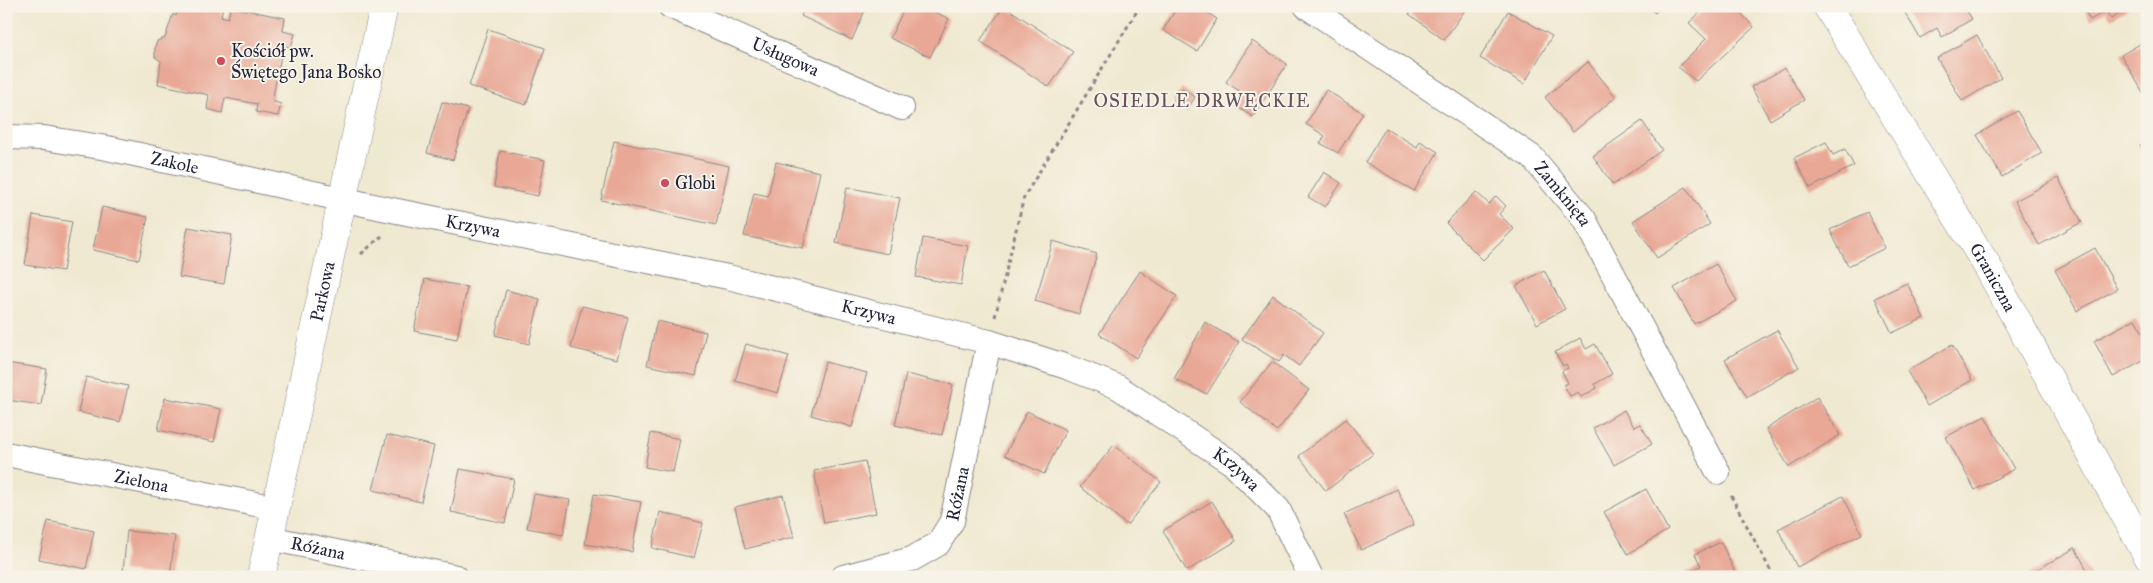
<svg xmlns="http://www.w3.org/2000/svg" width="2153" height="583" font-family="'IM FELL Great Primer',serif">
<rect width="100%" height="100%" fill="#f7f3e8"/>
<filter id="ink" filterUnits="userSpaceOnUse"><feTurbulence type="fractalNoise" baseFrequency=".02" numOctaves="2"/><feDisplacementMap in="SourceGraphic" scale="10" xChannelSelector="R" yChannelSelector="G"/><feConvolveMatrix kernelMatrix="1 2 1 2 8 2 1 2 1" color-interpolation-filters="sRGB"/></filter>
<filter id="wash" filterUnits="userSpaceOnUse"><feTurbulence type="fractalNoise" baseFrequency=".0096" numOctaves="4" result="noise"/><feDisplacementMap in="SourceGraphic" scale="20" xChannelSelector="R" yChannelSelector="G"/><feGaussianBlur stdDeviation="1.12" result="paint"/><feColorMatrix in="noise" values="0 0 0 0 0 0 0 0 0 0 0 0 0 0 0 0 0 1.4 0 .05"/><feComposite in="paint" operator="in"/></filter>
<g filter="url(#wash)">
<rect width="100%" height="100%" fill="#f0e9d1"/>
<g id="blocks">
<path fill="#e9a795" d="M 178,6 L 223,6 L 221,16 L 228,18 L 231,7 L 285,18 L 283,31 L 295,34 L 291,47 L 283,46 L 272,101 L 281,104 L 278,116 L 256,112 L 257,104 L 225,98 L 222,113 L 207,109 L 209,95 L 158,84 L 161,61 L 155,57 L 155,48 L 157,41 L 165,38 L 173,14 L 176,16 Z
M 805,6 L 867,6 L 852,40 L 801,16 Z
M 894,6 L 924,6 L 949,19 L 930,57 L 890,38 L 903,11 Z
M 1004,6 L 1073,52 L 1049,87 L 980,41 Z
M 1178,6 L 1197,6 L 1217,19 L 1197,51 L 1163,30 Z
M 1415,6 L 1468,6 L 1444,40 L 1409,14 Z
M 1646,6 L 1661,6 L 1655,13 Z
M 1707,6 L 1734,6 L 1754,27 L 1696,81 L 1678,67 L 1706,39 L 1689,23 Z
M 1901,6 L 1964,6 L 1972,19 L 1942,37 L 1937,28 L 1920,38 Z
M 2082,6 L 2132,6 L 2111,19 L 2106,11 L 2090,20 Z
M 1508,11 L 1552,36 L 1524,84 L 1480,58 Z
M 488,29 L 545,48 L 526,105 L 469,86 Z
M 1977,35 L 2001,78 L 1962,101 L 1937,58 Z
M 2147,40 L 2147,93 L 2144,94 L 2121,55 Z
M 1252,41 L 1287,64 L 1253,117 L 1231,103 L 1239,91 L 1226,82 Z
M 1588,62 L 1616,97 L 1573,132 L 1545,97 Z
M 1785,68 L 1804,100 L 1770,120 L 1751,87 Z
M 1182,88 L 1195,97 L 1187,110 L 1173,101 Z
M 1326,90 L 1363,113 L 1338,153 L 1320,143 L 1325,136 L 1306,124 Z
M 442,102 L 468,109 L 453,160 L 427,153 Z
M 2017,111 L 2042,153 L 2002,177 L 1977,135 Z
M 1642,121 L 1662,150 L 1613,185 L 1593,156 Z
M 1386,128 L 1417,147 L 1420,141 L 1438,152 L 1414,191 L 1365,162 Z
M 614,141 L 729,166 L 716,225 L 601,200 Z
M 2147,141 L 2147,156 L 2140,145 Z
M 1826,142 L 1833,155 L 1845,149 L 1854,166 L 1810,188 L 1794,158 Z
M 500,151 L 545,160 L 538,196 L 494,187 Z
M 776,162 L 820,172 L 803,248 L 744,236 L 754,193 L 768,196 Z
M 1324,172 L 1341,183 L 1325,207 L 1308,197 Z
M 2058,178 L 2082,222 L 2039,245 L 2015,201 Z
M 847,187 L 900,198 L 888,254 L 836,243 Z
M 1686,187 L 1710,224 L 1657,258 L 1633,221 Z
M 1476,192 L 1489,204 L 1496,196 L 1506,206 L 1499,214 L 1514,229 L 1483,260 L 1446,223 Z
M 102,207 L 148,217 L 139,260 L 93,250 Z
M 1867,212 L 1885,248 L 1848,266 L 1830,230 Z
M 33,215 L 72,222 L 63,271 L 25,265 Z
M 188,227 L 232,235 L 224,284 L 179,277 Z
M 923,238 L 968,246 L 961,285 L 916,277 Z
M 1053,241 L 1097,254 L 1079,314 L 1035,301 Z
M 2095,248 L 2117,289 L 2077,311 L 2055,270 Z
M 1716,264 L 1737,301 L 1694,324 L 1674,288 Z
M 1544,270 L 1565,309 L 1537,324 L 1516,286 Z
M 1140,271 L 1177,296 L 1136,358 L 1099,334 Z
M 425,279 L 467,287 L 457,339 L 414,331 Z
M 1907,283 L 1924,318 L 1892,333 L 1875,298 Z
M 506,290 L 540,299 L 529,344 L 495,335 Z
M 1273,295 L 1323,333 L 1299,366 L 1284,355 L 1279,362 L 1242,339 Z
M 582,306 L 628,317 L 617,359 L 571,348 Z
M 2135,319 L 2147,340 L 2147,359 L 2113,377 L 2094,341 Z
M 657,321 L 706,332 L 696,376 L 647,365 Z
M 1205,322 L 1239,342 L 1207,394 L 1174,379 Z
M 1777,330 L 1799,367 L 1747,397 L 1725,359 Z
M 1580,338 L 1586,349 L 1595,344 L 1612,374 L 1595,384 L 1597,388 L 1581,397 L 1578,392 L 1570,396 L 1564,385 L 1568,383 L 1562,371 L 1568,368 L 1566,364 L 1563,366 L 1555,352 Z
M 746,344 L 789,356 L 778,393 L 735,381 Z
M 1952,345 L 1972,380 L 1927,406 L 1907,371 Z
M 825,362 L 867,373 L 852,427 L 811,415 Z
M 1272,362 L 1309,390 L 1277,431 L 1240,402 Z
M 6,363 L 47,369 L 41,405 L 6,400 Z
M 906,374 L 953,385 L 942,435 L 895,425 Z
M 86,377 L 128,386 L 120,422 L 78,412 Z
M 1817,397 L 1840,435 L 1789,467 L 1766,429 Z
M 165,398 L 221,409 L 214,442 L 158,430 Z
M 1624,410 L 1634,427 L 1640,424 L 1652,444 L 1614,465 L 1593,428 Z
M 1027,411 L 1066,430 L 1044,474 L 1005,455 Z
M 1985,416 L 2014,469 L 1975,490 L 1946,437 Z
M 1346,419 L 1373,454 L 1326,491 L 1299,456 Z
M 651,433 L 680,439 L 673,472 L 645,467 Z
M 387,435 L 434,446 L 421,502 L 373,490 Z
M 1114,445 L 1161,482 L 1127,525 L 1080,487 Z
M 865,461 L 876,513 L 824,523 L 814,471 Z
M 460,469 L 514,479 L 505,523 L 451,512 Z
M 1397,489 L 1414,525 L 1361,550 L 1344,514 Z
M 1646,489 L 1668,530 L 1628,554 L 1604,512 Z
M 534,494 L 570,500 L 563,535 L 527,528 Z
M 594,494 L 641,502 L 632,552 L 585,544 Z
M 783,495 L 794,537 L 745,549 L 735,507 Z
M 1843,496 L 1862,534 L 1797,567 L 1778,529 Z
M 1212,501 L 1236,541 L 1187,571 L 1163,531 Z
M 660,512 L 703,523 L 694,558 L 652,548 Z
M 48,521 L 94,531 L 86,569 L 39,559 Z
M 127,531 L 175,536 L 170,576 L 123,571 Z
M 1721,542 L 1737,577 L 1678,577 L 1701,566 L 1695,554 Z
M 2075,548 L 2091,577 L 2024,577 Z"/>
</g>
</g>
<g filter="url(#ink)">
<use href="#blocks" fill-opacity="0" stroke="#898686" stroke-width="1"/>
<g fill="none" stroke-linecap="round" stroke-linejoin="round">
<defs>
<g id="minor">
<path id="s1" d="M 670,6 L 902,108"/>
<path id="s2" d="M 1306,6 L 1532,157 L 1584,219 L 1718,472"/>
<path id="s3" d="M 6,137 L 44,138 L 107,148 L 387,209 L 728,277 L 989,342 L 1067,367 L 1118,387 L 1232,463 L 1278,509 L 1311,577"/>
<path id="s4" d="M 6,454 L 276,508"/>
<path id="s5" d="M 269,538 L 456,577"/>
<path id="s6" d="M 843,577 L 912,559 L 938,544 L 952,521 L 989,342"/>
</g>
<g id="tertiary">
<path id="s7" d="M 1827,6 L 1986,264 L 2147,555"/>
<path id="s8" d="M 261,577 L 384,6"/>
</g>
</defs>
<use href="#minor" stroke="#898686" stroke-width="26"/>
<use href="#tertiary" stroke="#898686" stroke-width="29"/>
<path stroke="#898686" stroke-width="3" stroke-dasharray="4 4" stroke-linecap="butt" d="M 361,254 L 382,236
M 995,317 L 1024,197 L 1140,6
M 1731,496 L 1774,577"/>
<use href="#minor" stroke="#fff" stroke-width="24"/>
<use href="#tertiary" stroke="#fff" stroke-width="28"/>
</g>
</g>
<g fill="#d1495b" stroke="#f7f3e8" stroke-width="2">
<circle cx="221" cy="61" r="5"/>
<circle cx="665" cy="183" r="5"/>
</g>
<g text-anchor="middle" dominant-baseline="central" stroke-width="4" stroke-linejoin="round" paint-order="stroke">
<g font-size="18" fill="#22223b" stroke="#f7f3e8" text-anchor="start">
<text x="231" y="51">Kościół pw.<tspan x="231" dy="21">Świętego Jana Bosko</tspan></text>
<text x="675" y="183">Globi</text>
</g>
<g font-size="18" fill="#22223b" stroke="#f7f3e8">
<text stroke="none"><textPath href="#s1" startOffset="126">Usługowa</textPath></text>
<text stroke="none"><textPath href="#s3" startOffset="171">Zakole</textPath></text>
<text stroke="none"><textPath href="#s2" startOffset="320">Zamknięta</textPath></text>
<text stroke="none"><textPath href="#s3" startOffset="476">Krzywa</textPath></text>
<text stroke="none"><textPath href="#s7" startOffset="318">Graniczna</textPath></text>
<text stroke="none"><textPath href="#s8" startOffset="292">Parkowa</textPath></text>
<text stroke="none"><textPath href="#s3" startOffset="881">Krzywa</textPath></text>
<text stroke="none"><textPath href="#s3" startOffset="1286">Krzywa</textPath></text>
<text stroke="none"><textPath href="#s4" startOffset="138">Zielona</textPath></text>
<text stroke="none"><textPath href="#s6" startOffset="156">Różana</textPath></text>
<text stroke="none"><textPath href="#s5" startOffset="50">Różana</textPath></text>
</g>
<g font-size="19" letter-spacing="1" fill="#68515a" stroke="#f7f3e8">
<text x="1202" y="100">OSIEDLE DRWĘCKIE</text>
</g>
</g>
<rect width="2153" height="583" fill="none" stroke="#f7f3e8" stroke-width="25"/>
</svg>
